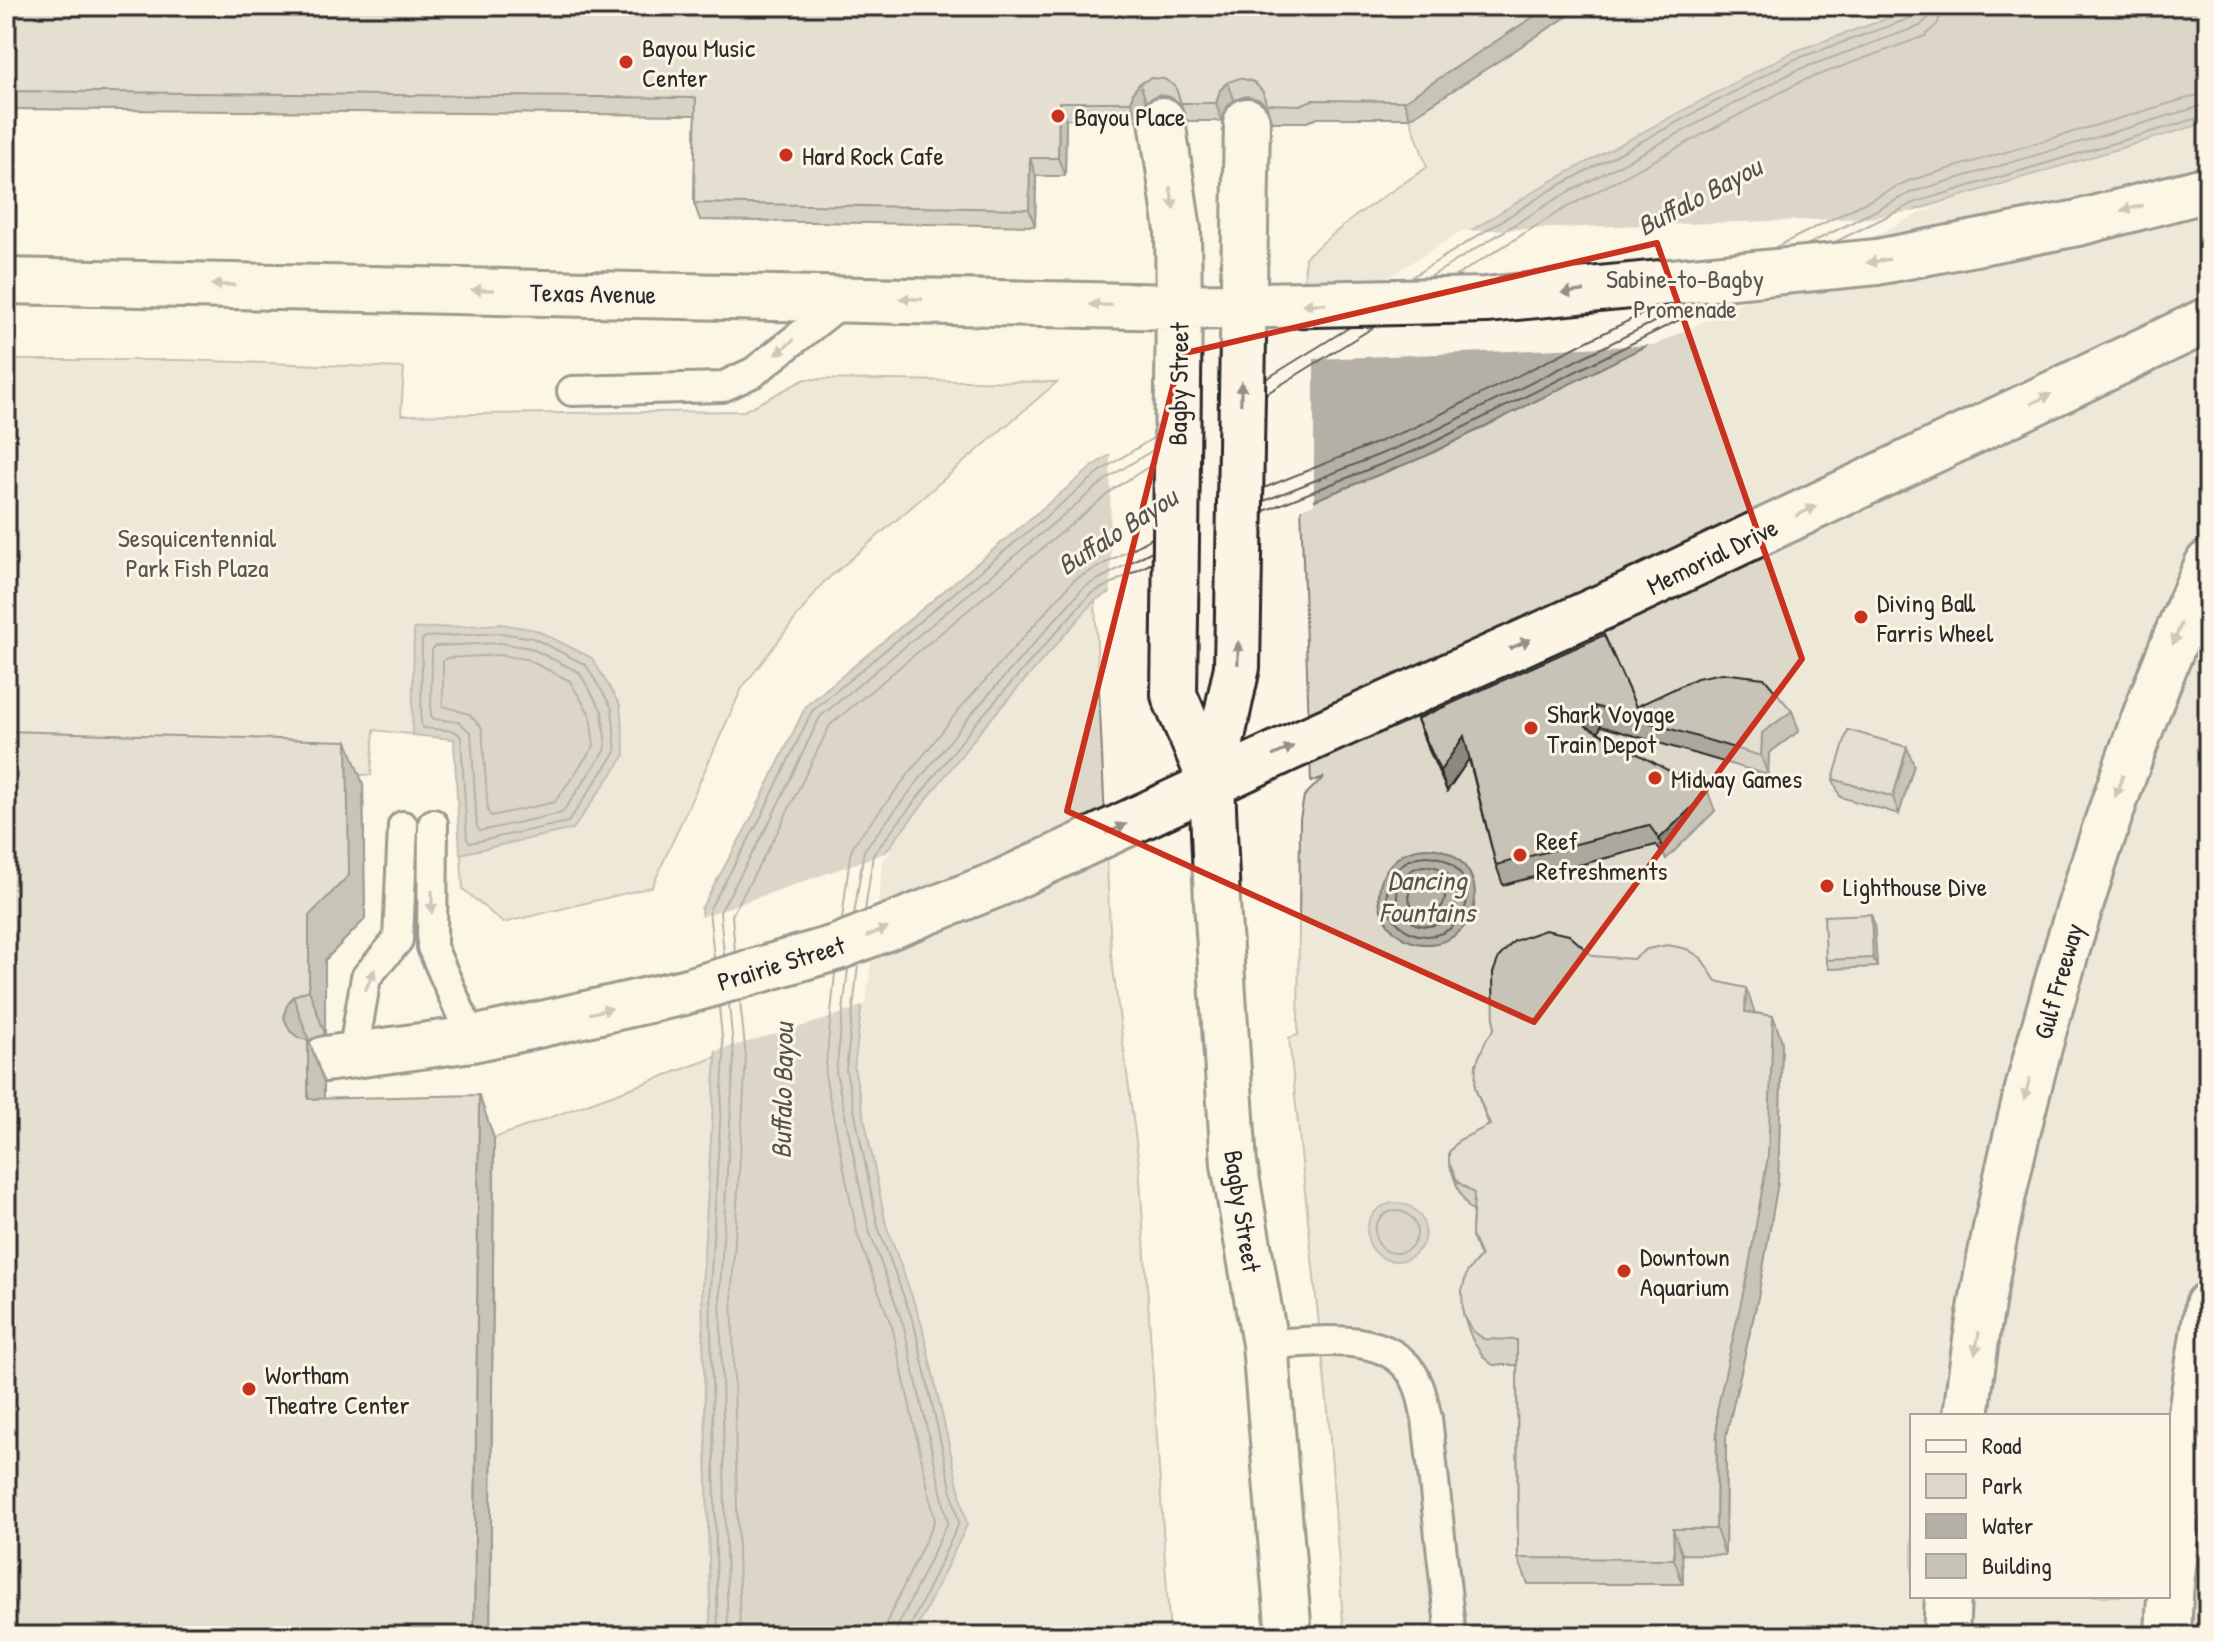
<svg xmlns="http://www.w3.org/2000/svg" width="2214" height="1642" font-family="'Patrick Hand',sans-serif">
<rect width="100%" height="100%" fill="#fcf5e5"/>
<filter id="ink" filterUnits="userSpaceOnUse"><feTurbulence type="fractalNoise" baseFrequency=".0125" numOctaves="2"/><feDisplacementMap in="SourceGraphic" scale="16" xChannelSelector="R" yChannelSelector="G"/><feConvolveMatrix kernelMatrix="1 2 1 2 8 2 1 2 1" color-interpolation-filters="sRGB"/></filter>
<g filter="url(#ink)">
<path fill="#ded8ca" stroke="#84827a" stroke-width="2" fill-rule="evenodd" d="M 1583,6 L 2208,6 L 2208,1636 L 1344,1636 L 1328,1411 L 1289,1038 L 1298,1035 L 1300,819 L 1304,796 L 1324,777 L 1311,782 L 1301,505 L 1305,257 L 1358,214 L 1427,167 L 1410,118 ZM 1912,1416 L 2168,1416 L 2168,1596 L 1912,1596 Z
M 6,360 L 180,360 L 404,368 L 401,415 L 744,411 L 805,379 L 1057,382 L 823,583 L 742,688 L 652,887 L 503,923 L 463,889 L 454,739 L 374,730 L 371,775 L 6,772 Z
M 1095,600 L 1111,953 L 1139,1164 L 1170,1636 L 913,1636 L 967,1525 L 921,1322 L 886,1225 L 854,1068 L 879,860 L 981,730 Z
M 716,1057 L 702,1288 L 711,1636 L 490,1636 L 494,1138 Z"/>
<path fill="#b4b0a5" stroke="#7d7b74" stroke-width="2" d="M 1922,6 L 2208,6 L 2208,122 L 1918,209 L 1426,456 L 1212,541 L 1095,600 L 981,730 L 879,860 L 854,1068 L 886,1225 L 921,1322 L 967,1525 L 913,1636 L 711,1636 L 702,1288 L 716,1057 L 701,909 L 752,817 L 806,706 L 1097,463 L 1546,184 L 1790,53 Z
M 501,624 L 536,630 L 592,658 L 620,705 L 625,755 L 573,829 L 460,854 L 454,739 L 412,735 L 414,629 Z
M1379 896a48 48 0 1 1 96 0a48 48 0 1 1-96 0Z
M1367 1232a29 29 0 1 1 58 0a29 29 0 1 1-58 0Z"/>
<path fill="#fcf5e5" d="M 1941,207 L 1920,213 L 1656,345 L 1314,359 L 1314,504 L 1213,545 L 1111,597 L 1110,451 L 1462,231 L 1869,218 Z
M 891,851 L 883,861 L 866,1004 L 824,1020 L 712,1052 L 698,918 Z"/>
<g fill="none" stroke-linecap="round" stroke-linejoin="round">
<path stroke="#62605c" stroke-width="2" d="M 1835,242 L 1916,202 L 2208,115
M 1807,245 L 1912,192 L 2208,104
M 1774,248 L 1908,181 L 2208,92
M 1430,277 L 1556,199 L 1797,70 L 1920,26 L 1928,18 L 1930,6
M 1454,277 L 1562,210 L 1802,81 L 1925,36 L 1938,23 L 1942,6
M 1410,278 L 1551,190 L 1793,60 L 1914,17 L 1919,13 L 1920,6
M 1266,379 L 1350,327
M 1266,394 L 1374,327
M 1264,488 L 1413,428 L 1654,308
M 1264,501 L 1418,439 L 1688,305
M 1264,511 L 1422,448 L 1715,302
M 501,633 L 533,638 L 586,665 L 612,708 L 616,752 L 568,822 L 470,843 L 467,839 L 461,737 L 455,731 L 424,728 L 421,725 L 422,640 L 425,637 Z
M 500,643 L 530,648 L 579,672 L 602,711 L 606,749 L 562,813 L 480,831 L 477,827 L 471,733 L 459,722 L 434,719 L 431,716 L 432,650 L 435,646 Z
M 499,655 L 526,659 L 570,681 L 590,715 L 594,746 L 555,802 L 491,816 L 488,812 L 482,728 L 469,714 L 443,706 L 443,661 L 447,658 Z
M1387 896a40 40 0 1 1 80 0a40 40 0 1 1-80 0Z
M1397 896a30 30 0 1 1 60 0a30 30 0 1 1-60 0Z
M1409 896a18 18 0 1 1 36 0a18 18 0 1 1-36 0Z
M 865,911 L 873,855 L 974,725 L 1090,594 L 1152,563
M 854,915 L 864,850 L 967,719 L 1084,587 L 1152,551
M 842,920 L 850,855 L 854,844 L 958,711 L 1074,580 L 1152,538
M 735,952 L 732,915 L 778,831 L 830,725 L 1115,488 L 1153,464
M 724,955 L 720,912 L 768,825 L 820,717 L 1108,478 L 1153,450
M 714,958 L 709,910 L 759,821 L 812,711 L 1102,470 L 1153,438
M 858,965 L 846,1070 L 878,1227 L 914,1324 L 959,1523 L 906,1636
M 848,969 L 836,1072 L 869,1230 L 904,1327 L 948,1522 L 898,1626 L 896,1636
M 835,973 L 825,1075 L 857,1233 L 893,1330 L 935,1520 L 887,1621 L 884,1636
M 740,1001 L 746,1057 L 732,1289 L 740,1636
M1375 1232a21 21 0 1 1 42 0a21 21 0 1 1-42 0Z
M 718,1636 L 710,1289 L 724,1057 L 719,1007
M 728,1636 L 720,1289 L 734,1057 L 729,1004"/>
<defs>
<path id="lane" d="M 572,391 L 722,387 L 754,372 L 846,299
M 433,824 L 432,947 L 472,1039
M 353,1055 L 366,977 L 398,940 L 403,826
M 1265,1344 C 1315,1343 1397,1326 1419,1387 C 1423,1397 1424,1408 1427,1418 L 1451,1636"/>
<path id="secondary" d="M 1162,120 L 1178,230 L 1179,307 L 1174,695 L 1212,784
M 1247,121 L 1237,667 L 1212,784 L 1217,902 L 1234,1164 L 1265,1344 L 1289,1636
M 6,281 L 1179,307 L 1486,300 L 1877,262 L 2078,223 L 2208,189
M 325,1059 L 472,1039 L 524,1028 L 684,992 L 838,947 L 998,884 L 1287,749 L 1629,595 L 2208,320"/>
<path id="highway" d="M 1966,1416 C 1982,1272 2015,1129 2055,990 C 2097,844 2146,701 2208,563
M 1946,1636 L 1948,1596
M 2168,1636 C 2172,1525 2190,1415 2208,1305"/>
</defs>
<use href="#lane" stroke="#2b2b2b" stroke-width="34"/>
<use href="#secondary" stroke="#2b2b2b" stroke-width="50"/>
<use href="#highway" stroke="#2b2b2b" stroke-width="50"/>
<use href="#lane" stroke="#fcf5e5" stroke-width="28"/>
<use href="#secondary" stroke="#fcf5e5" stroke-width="44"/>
<use href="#highway" stroke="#fcf5e5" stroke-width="44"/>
</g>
<path fill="#aca89d" stroke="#2b2b2b" stroke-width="2" d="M 6,6 L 1583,6 L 1410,118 L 1318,118 L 1307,122 L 1272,122 L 1267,107 L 1260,100 L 1247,96 L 1234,100 L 1226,108 L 1222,121 L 1187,121 L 1181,104 L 1170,97 L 1158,95 L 1146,101 L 1139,110 L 1138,120 L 1066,119 L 1065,176 L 1036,176 L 1035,226 L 700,220 L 694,203 L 696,115 L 6,109 Z
M 1604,635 L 1636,707 L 1792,711 L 1799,731 L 1769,753 L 1768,775 L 1601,726 L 1598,732 L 1715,811 L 1666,859 L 1656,845 L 1503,885 L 1496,865 L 1469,759 L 1447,791 L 1424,739 L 1417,719 Z
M 1914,765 L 1899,814 L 1840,797 L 1833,779 Z
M 363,784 L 365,919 L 325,960 L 325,1034 L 309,1040 L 324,1083 L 324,1099 L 494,1138 L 490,1636 L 6,1636 Z
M 1874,923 L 1877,967 L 1829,969 L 1826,960 Z
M 1593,956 L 1716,981 L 1755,1013 L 1773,1016 L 1782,1042 L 1778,1182 L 1758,1297 L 1726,1436 L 1725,1555 L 1682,1554 L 1683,1584 L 1528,1584 L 1518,1558 L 1517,1365 L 1493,1365 L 1483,1357 L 1472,1339 L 1463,1314 L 1480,1257 L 1472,1236 L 1473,1211 L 1468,1207 L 1458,1189 L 1449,1163 L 1489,1125 L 1475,1088 Z"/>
<path fill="#8c8880" stroke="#2b2b2b" stroke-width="2" d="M 1550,6 L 1583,6 L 1410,118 L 1404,101 Z
M 1228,82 L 1234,100 L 1226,108 L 1222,121 L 1216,103 L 1220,90 Z
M 1140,83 L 1146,101 L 1139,110 L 1138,120 L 1131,102 L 1133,92 Z
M 1059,102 L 1066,119 L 1065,176 L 1058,158 Z
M 1030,158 L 1036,176 L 1035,226 L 1029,209 Z
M 1594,706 L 1601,726 L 1593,745 L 1586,726 Z
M 1792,711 L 1799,731 L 1769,753 L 1768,775 L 1761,756 L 1762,733 Z
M 1464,736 L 1471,756 L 1447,791 L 1440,771 Z
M 347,741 L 363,784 L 365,919 L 325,960 L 325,1034 L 309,990 L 309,916 Z
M 1907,747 L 1914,765 L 1899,814 L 1893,797 Z
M 1708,792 L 1715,811 L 1666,859 L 1659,839 Z
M 1871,914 L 1874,923 L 1877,967 L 1873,958 Z
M 1746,988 L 1755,1013 L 1745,1012 Z
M 293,996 L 324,1083 L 324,1143 L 308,1099 L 300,1062 L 284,1018 L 286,1007 Z
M 1773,1016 L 1782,1042 L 1778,1182 L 1758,1297 L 1726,1436 L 1725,1555 L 1716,1529 L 1717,1410 Z
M 479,1095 L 494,1138 L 490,1636 L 474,1636 Z
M 1673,1529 L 1682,1554 L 1683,1584 L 1674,1559 Z"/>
<path fill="#c8c3b7" stroke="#2b2b2b" stroke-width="2" d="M 6,6 L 1550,6 L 1404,101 L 1312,100 L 1300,105 L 1266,104 L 1263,92 L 1254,82 L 1240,78 L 1228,82 L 1220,90 L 1216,103 L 1181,103 L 1175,86 L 1164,79 L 1151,78 L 1140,83 L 1133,92 L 1131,102 L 1059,102 L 1058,158 L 1030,158 L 1029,209 L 694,203 L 696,98 L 6,91 Z
M 1604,635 L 1636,707 L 1697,678 L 1722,673 L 1764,678 L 1792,711 L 1762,733 L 1761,756 L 1594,706 L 1586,726 L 1708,792 L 1659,839 L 1649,825 L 1496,865 L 1464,736 L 1440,771 L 1417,719 Z
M 1848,730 L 1907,747 L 1893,797 L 1833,779 Z
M 6,731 L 347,741 L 349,875 L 309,916 L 309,990 L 293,996 L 286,1007 L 284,1018 L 290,1031 L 299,1038 L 308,1040 L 308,1099 L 479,1095 L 474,1636 L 6,1636 Z
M 1871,914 L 1873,958 L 1826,960 L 1824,916 Z
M 1545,930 L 1569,935 L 1593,956 L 1633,959 L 1647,949 L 1668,945 L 1687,949 L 1701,958 L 1716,981 L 1746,988 L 1745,1012 L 1773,1016 L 1768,1156 L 1748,1271 L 1717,1410 L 1716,1529 L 1673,1529 L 1674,1559 L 1518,1558 L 1517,1340 L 1484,1339 L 1473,1331 L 1463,1314 L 1462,1291 L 1467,1272 L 1481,1256 L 1472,1236 L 1474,1193 L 1458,1182 L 1449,1163 L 1449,1152 L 1459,1140 L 1490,1125 L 1475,1088 L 1476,1064 L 1486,1040 L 1494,1029 L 1493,973 L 1499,957 L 1514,941 Z"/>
<defs><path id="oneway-solid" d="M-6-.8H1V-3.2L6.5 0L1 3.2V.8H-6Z" transform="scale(2)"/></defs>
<g fill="#949088">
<use href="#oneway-solid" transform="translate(1172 198) rotate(81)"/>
<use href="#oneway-solid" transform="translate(2132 208) rotate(166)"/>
<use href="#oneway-solid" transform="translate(1878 261) rotate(171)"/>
<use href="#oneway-solid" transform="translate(223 285) rotate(-179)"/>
<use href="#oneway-solid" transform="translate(483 290) rotate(-179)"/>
<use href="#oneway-solid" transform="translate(1573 292) rotate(174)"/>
<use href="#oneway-solid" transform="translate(911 299) rotate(-179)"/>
<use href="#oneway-solid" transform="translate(1314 304) rotate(179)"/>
<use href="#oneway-solid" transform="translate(1101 305) rotate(-178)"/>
<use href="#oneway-solid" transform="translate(785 347) rotate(141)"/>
<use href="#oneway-solid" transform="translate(1241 393) rotate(-89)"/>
<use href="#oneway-solid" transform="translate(2041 399) rotate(-26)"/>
<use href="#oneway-solid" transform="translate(1806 511) rotate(-26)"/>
<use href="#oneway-solid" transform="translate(2177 634) rotate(112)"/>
<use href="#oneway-solid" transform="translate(1520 644) rotate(-24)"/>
<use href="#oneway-solid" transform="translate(1238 653) rotate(-89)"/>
<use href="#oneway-solid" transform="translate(1283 751) rotate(-25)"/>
<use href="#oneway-solid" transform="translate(2119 786) rotate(109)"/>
<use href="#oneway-solid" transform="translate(1116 829) rotate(-25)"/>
<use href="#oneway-solid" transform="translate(432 902) rotate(91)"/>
<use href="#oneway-solid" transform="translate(877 932) rotate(-22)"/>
<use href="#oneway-solid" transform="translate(370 980) rotate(-66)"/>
<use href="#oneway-solid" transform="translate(601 1011) rotate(-13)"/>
<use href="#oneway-solid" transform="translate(2027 1089) rotate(104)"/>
<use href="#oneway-solid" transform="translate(1977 1343) rotate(100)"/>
</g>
</g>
<path d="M0 0H2214V1642H0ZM 1657,243 L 1802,659 L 1534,1022 L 1067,811 L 1181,354 Z" fill="#fcf5e5" fill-opacity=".55" fill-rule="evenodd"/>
<path fill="none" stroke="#c8321e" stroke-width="6" stroke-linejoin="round" d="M 1657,243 L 1802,659 L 1534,1022 L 1067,811 L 1181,354 Z"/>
<g fill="#c8321e" stroke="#fcf5e5" stroke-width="3">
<circle cx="626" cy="62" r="8"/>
<circle cx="1058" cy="116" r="8"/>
<circle cx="786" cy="155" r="8"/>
<circle cx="1861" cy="617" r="8"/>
<circle cx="1531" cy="728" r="8"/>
<circle cx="1655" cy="778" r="8"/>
<circle cx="1520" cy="855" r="8"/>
<circle cx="1827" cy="886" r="8"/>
<circle cx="1624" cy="1271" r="8"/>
<circle cx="249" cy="1389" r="8"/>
</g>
<g text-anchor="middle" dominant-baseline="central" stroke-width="6" stroke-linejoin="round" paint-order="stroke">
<g font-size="26" fill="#2b2b2b" stroke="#fcf5e5" text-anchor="start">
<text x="642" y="47">Bayou Music<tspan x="642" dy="30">Center</tspan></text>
<text x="1074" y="116">Bayou Place</text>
<text x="802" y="155">Hard Rock Cafe</text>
<text x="1877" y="602">Diving Ball<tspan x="1877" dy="30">Farris Wheel</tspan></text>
<text x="1547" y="713">Shark Voyage<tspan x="1547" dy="30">Train Depot</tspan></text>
<text x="1671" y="778">Midway Games</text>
<text x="1536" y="840">Reef<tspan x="1536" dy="30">Refreshments</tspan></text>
<text x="1843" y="886">Lighthouse Dive</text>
<text x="1640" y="1256">Downtown<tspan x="1640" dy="30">Aquarium</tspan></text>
<text x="265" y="1374">Wortham<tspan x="265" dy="30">Theatre Center</tspan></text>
</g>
<g font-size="26" fill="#585653" stroke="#fcf5e5">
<text x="1685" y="278">Sabine-to-Bagby<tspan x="1685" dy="30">Promenade</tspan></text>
<text x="197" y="537">Sesquicentennial<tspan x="197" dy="30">Park Fish Plaza</tspan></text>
</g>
<g font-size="26" fill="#2b2b2b" stroke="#fcf5e5">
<text transform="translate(593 293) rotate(1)">Texas Avenue</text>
<text transform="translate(1178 384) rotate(-89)">Bagby Street</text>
<text transform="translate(1712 556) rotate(-26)">Memorial Drive</text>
<text transform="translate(781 963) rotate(-17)">Prairie Street</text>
<text transform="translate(2058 981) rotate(-74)">Gulf Freeway</text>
<text transform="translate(1243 1211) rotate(81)">Bagby Street</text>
</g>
<g font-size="28" font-style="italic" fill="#545350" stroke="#fcf5e5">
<text transform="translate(1699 196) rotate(-28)">Buffalo Bayou</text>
<text transform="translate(1117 531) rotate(-33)">Buffalo Bayou</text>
<text x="1427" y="880">Dancing<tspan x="1427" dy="32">Fountains</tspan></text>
<text transform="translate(782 1091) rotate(-89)">Buffalo Bayou</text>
</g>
</g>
<rect width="2214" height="1642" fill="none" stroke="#fcf5e5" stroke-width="32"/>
<rect x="16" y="16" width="2182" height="1610" fill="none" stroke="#2b2b2b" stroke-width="3" filter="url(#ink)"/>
<rect x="1910" y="1414" width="260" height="184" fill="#fcf5e5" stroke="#a8a49b" stroke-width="2"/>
<rect x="1926" y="1440" width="40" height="12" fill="#fcf5e5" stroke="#a8a49b" stroke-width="2"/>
<text x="1982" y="1454" font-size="24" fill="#2b2b2b">Road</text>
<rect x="1926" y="1474" width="40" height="24" fill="#ded8ca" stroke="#a8a49b" stroke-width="2"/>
<text x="1982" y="1494" font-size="24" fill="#2b2b2b">Park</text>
<rect x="1926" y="1514" width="40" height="24" fill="#b4b0a5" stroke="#a8a49b" stroke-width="2"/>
<text x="1982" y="1534" font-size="24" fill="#2b2b2b">Water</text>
<rect x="1926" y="1554" width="40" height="24" fill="#c8c3b7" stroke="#a8a49b" stroke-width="2"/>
<text x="1982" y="1574" font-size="24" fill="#2b2b2b">Building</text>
</svg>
